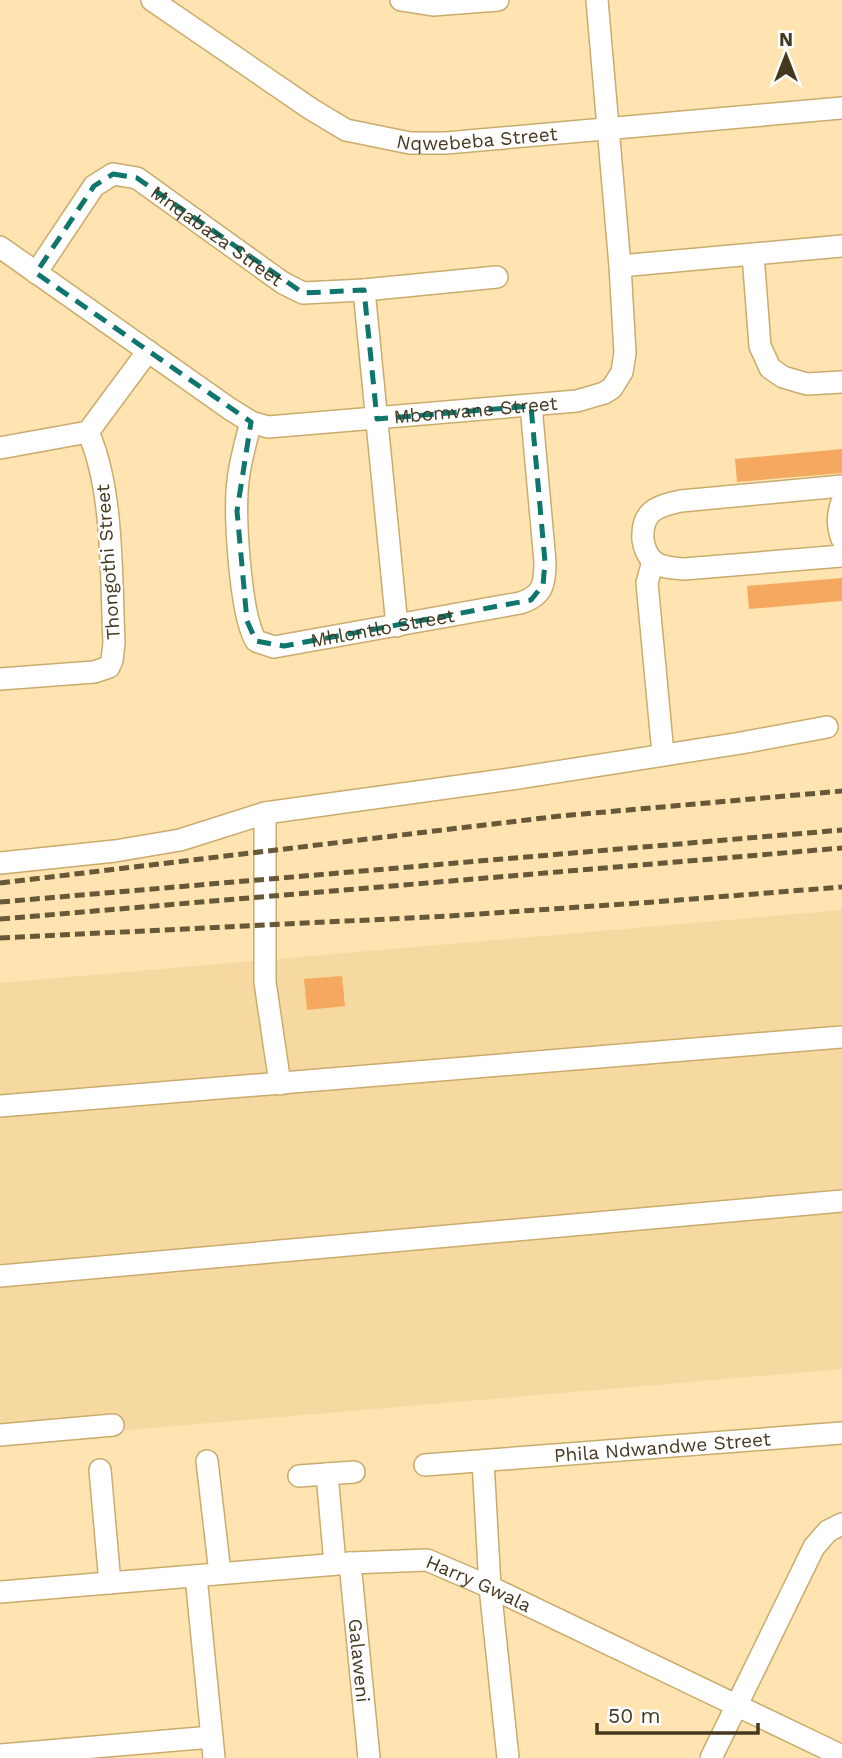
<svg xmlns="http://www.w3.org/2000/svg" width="842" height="1758" font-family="'Work Sans',sans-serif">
<rect width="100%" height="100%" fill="#ffe4b2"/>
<path fill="#f6d9a1" d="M 842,910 L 842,1369 L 0,1441 L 0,983 Z"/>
<path fill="#f5a960" d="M 842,449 L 842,473 L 737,482 L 735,459 Z
M 842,578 L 842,601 L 749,609 L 747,586 Z
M 342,976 L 345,1006 L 307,1010 L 304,979 Z"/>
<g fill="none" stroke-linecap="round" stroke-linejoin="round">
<defs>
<g id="minor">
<path id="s1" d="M 152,0 L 311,109 L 346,130 L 410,143 L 446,143 L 842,108"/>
<path d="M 401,0 L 433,5 L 498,0"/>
<path id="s2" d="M 0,247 L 230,409 L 251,422 L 268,427 L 577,401 L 604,393 L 612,388 L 622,372 L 625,353 L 620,266 L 597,0"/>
<path d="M 753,255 L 760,346 L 770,368 L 783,377 L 807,384 L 842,382"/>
<path d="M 620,266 L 842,246"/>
<path id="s3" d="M 36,273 L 94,186 L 113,174 L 137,178 L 283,283 L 303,293 L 364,290 L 497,277"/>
<path d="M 364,290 L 397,626"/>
<path id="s4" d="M 251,422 C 246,441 240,461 238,481 C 234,513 240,615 256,641 L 274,647 L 520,603 C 543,596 545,584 545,562 L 531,406"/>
<path d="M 0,448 L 88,432 L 148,351"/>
<path d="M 842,486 L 681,501 C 657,506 641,511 643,540 C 644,546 647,555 652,560 C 659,568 674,568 684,569 L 842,556"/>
<path d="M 842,502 C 837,515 837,526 842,539"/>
<path d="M 653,561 L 647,583 L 663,754"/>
<path d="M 0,679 L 94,672 L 109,667 L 112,660 L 114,643 C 111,580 114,489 88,432"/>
<path d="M 265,813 L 265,982 L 280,1084"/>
<path d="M 0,863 L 115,851 L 180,840 L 265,813 L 511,779 L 741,743 L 827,727"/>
<path d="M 0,1106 L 842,1037"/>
<path d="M 0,1276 L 842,1201"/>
<path d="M 0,1435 L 113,1425"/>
<path d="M 207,1461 L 220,1573"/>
<path d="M 483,1461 L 490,1587 L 508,1758"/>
<path id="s5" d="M 425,1465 L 842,1433"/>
<path d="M 100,1470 L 110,1583"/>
<path d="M 327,1474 L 335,1564"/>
<path d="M 299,1476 L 354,1472"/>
<path id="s6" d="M 350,1563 L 369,1758"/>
<path d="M 196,1576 L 214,1758"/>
<path id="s7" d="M 0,1592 L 350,1563 L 427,1560 L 490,1587 L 842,1756"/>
<path d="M 0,1755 L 212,1737"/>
<path d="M 711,1758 L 814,1547 L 828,1531 L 842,1524"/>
</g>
</defs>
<use href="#minor" stroke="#cbab6c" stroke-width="24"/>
<use href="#minor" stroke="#fff" stroke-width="21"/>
<path stroke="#68583a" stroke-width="5" stroke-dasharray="10 5" stroke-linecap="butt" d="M 0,883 L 560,816 L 842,791
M 0,902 L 842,830
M 0,919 L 842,848
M 0,938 L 449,916 L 654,902 L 842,887"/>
</g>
<path fill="none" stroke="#0f766e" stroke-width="5" stroke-dasharray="14 9" stroke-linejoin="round" d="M 113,174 L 137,178 L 303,293 L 364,290 L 377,419 L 531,406 L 545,562 L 543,585 L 531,600 L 284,646 L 256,641 L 247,621 L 237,511 L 251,422 L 36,273 L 94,186 Z"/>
<g text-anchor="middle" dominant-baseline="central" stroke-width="5" stroke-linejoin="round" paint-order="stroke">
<g font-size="19" fill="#45381e" stroke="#fff">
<text stroke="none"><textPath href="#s1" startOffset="366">Nqwebeba Street</textPath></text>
<text stroke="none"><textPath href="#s3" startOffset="250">Mnqabaza Street</textPath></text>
<text stroke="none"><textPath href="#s2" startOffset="532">Mbomvane Street</textPath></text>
<text transform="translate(108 562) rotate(-94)">Thongothi Street</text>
<text stroke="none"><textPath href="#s4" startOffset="352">Mhlontlo Street</textPath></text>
<text stroke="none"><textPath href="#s5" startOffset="238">Phila Ndwandwe Street</textPath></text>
<text stroke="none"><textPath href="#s7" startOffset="485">Harry Gwala</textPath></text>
<text stroke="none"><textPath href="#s6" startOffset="98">Galaweni</textPath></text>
</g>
</g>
<g transform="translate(786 56)" stroke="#ffffff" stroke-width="5" paint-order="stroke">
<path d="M0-5L12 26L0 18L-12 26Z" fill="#45381e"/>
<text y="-10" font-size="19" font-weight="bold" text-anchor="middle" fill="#45381e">N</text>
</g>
<path d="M597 1723v10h161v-10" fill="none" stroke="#45381e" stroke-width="3.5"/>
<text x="608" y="1723" font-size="21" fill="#45381e" stroke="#ffffff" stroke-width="5" paint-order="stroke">50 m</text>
</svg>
